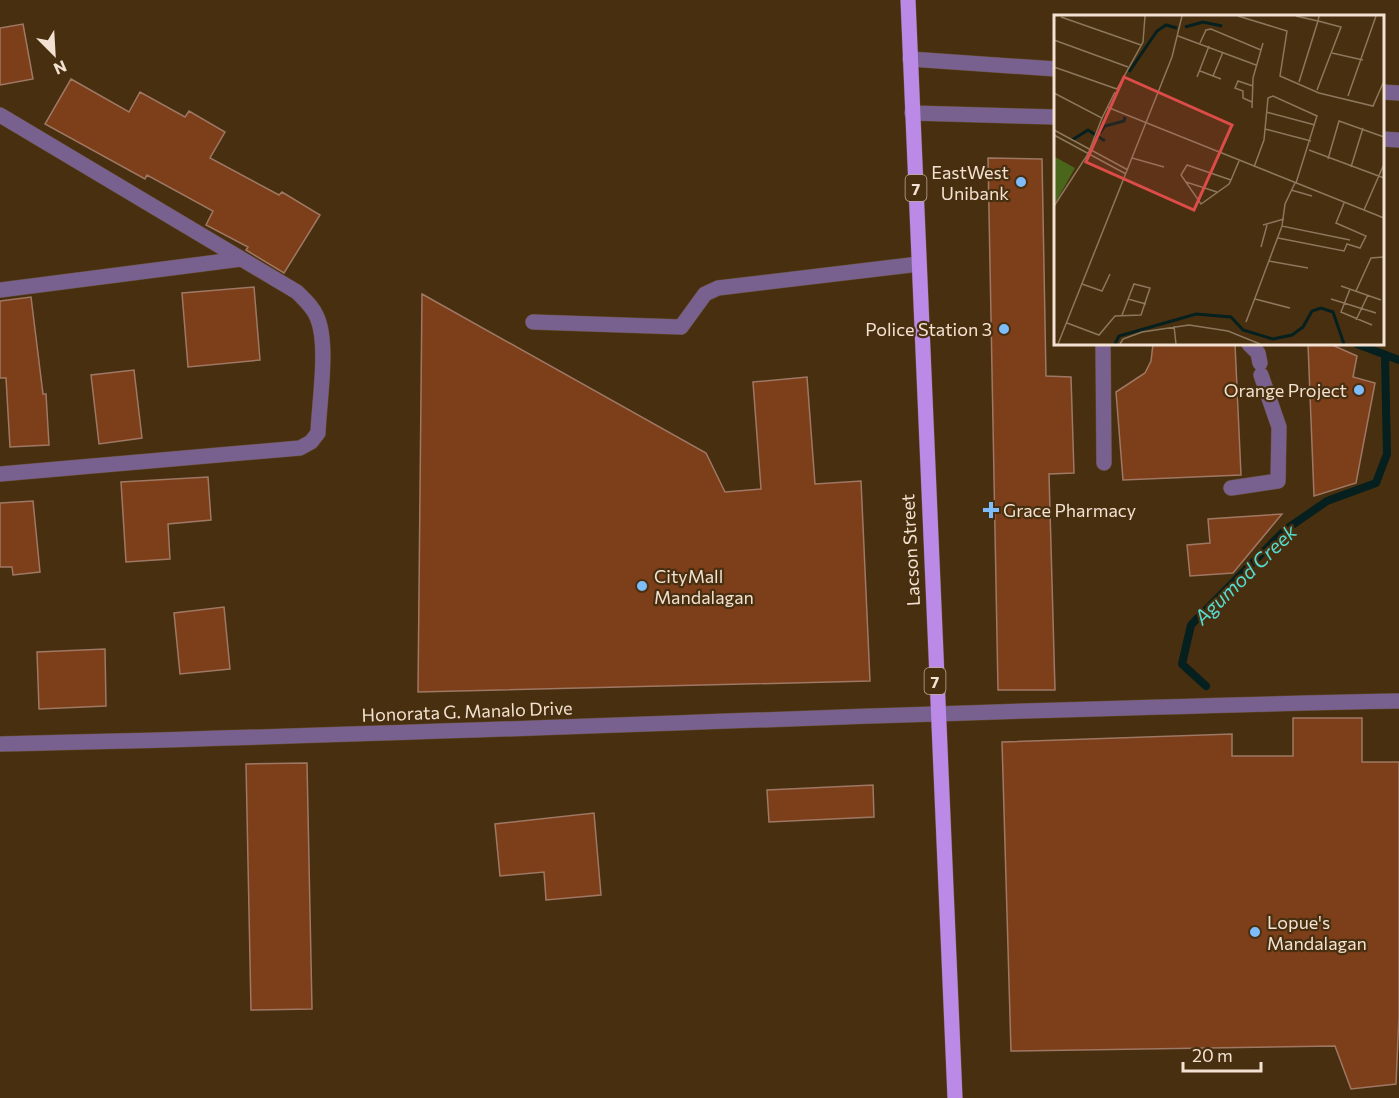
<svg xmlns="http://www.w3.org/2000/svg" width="1399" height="1098" font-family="Commissioner,sans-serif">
<rect width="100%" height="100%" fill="#482f10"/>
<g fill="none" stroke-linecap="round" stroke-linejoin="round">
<path stroke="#05201e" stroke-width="8" d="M 1357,344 L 1399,360
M 1206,686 L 1182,664 L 1191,625 L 1285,530 L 1327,501 L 1376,483 L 1387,454 L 1385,357"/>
</g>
<path fill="#7d3e1a" stroke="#9f7864" stroke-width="1.5" d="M 23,24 L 33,79 L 0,85 L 0,28 Z
M 71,79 L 129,112 L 140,92 L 185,117 L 189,111 L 225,132 L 210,158 L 279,195 L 282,192 L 320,215 L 284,273 L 246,250 L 248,247 L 206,225 L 213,211 L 147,175 L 145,179 L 45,124 Z
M 988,158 L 1042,159 L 1046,376 L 1071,377 L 1074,473 L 1049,474 L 1055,690 L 998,690 Z
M 254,287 L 260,360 L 188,367 L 182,293 Z
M 422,294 L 706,453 L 725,492 L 761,489 L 753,382 L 807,377 L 815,484 L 861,481 L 870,681 L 418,692 Z
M 31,297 L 43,394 L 46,394 L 49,445 L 10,447 L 6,378 L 0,378 L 0,301 Z
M 1153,344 L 1235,344 L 1241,475 L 1123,480 L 1116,392 L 1145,373 L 1151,361 Z
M 1308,344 L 1330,344 L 1357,356 L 1353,377 L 1375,383 L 1356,483 L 1314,496 Z
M 134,370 L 142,438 L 99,444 L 91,375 Z
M 208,477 L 211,520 L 168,524 L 170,559 L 126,562 L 121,482 Z
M 33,501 L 40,572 L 13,575 L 12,567 L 0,567 L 0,503 Z
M 1282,514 L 1233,573 L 1190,576 L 1187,545 L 1210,543 L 1208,519 Z
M 224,607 L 230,669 L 180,674 L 174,613 Z
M 105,649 L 106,706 L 39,709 L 37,652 Z
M 1293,718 L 1362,718 L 1362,762 L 1399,762 L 1399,1016 L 1396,1084 L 1351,1089 L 1335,1046 L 1011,1051 L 1002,742 L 1232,734 L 1232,756 L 1293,756 Z
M 307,763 L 312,1009 L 251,1010 L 246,764 Z
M 873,785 L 874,817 L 769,822 L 767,790 Z
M 594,813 L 601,895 L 546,900 L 544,872 L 500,876 L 495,824 Z"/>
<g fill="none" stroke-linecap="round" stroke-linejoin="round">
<defs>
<path id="pedestrian" d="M 1103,344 L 1104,463
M 1249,344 L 1258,353 L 1260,363
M 1231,488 L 1278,481 L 1279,427 L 1261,375"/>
<path id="minor" d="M 0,115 L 297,292 C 305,300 313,307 317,317 C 329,344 319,402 318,433 L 311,442 L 300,448 L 0,474
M 0,290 L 241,259
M 533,322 L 681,327 L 705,294 L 718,288 L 919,264"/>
<path id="tertiary" d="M 910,59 L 1056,69
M 1382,92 L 1399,93
M 912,113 L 1056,117
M 1382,139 L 1399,140
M 0,744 C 467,734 932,710 1399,701"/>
<path id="primary" d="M 908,0 L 955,1098"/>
</defs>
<use href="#pedestrian" stroke="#634c2f" stroke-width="16"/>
<use href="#minor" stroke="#634c2f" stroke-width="16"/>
<use href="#tertiary" stroke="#634c2f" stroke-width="16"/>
<use href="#primary" stroke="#634c2f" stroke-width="16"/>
<use href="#pedestrian" stroke="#78618e" stroke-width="15"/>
<use href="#minor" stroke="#78618e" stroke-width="15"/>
<use href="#tertiary" stroke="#78618e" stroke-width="15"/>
<use href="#primary" stroke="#bb89e6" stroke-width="15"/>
</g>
<g fill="#7ebdf9" stroke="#482f10" stroke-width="2">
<circle cx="1021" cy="182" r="6"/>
<circle cx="1004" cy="329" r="6"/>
<circle cx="1359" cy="390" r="6"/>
<path d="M988 501h6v6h6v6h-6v6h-6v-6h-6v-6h6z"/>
<circle cx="642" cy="586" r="6"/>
<circle cx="1255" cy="932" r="6"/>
</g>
<g text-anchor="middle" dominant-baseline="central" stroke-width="4.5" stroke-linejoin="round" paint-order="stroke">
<g fill="#482f10" stroke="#c0ac97" stroke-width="1.5">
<rect x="905.5" y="175" width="21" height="26" rx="4.5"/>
<rect x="924.5" y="668" width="21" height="26" rx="4.5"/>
</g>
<g font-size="16" font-weight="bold" fill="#f3e2d1">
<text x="916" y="188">7</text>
<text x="935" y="681">7</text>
</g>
<g font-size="18" fill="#f3e2d1" stroke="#482f10" text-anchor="end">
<text x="1009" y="172">EastWest<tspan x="1009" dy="21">Unibank</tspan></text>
<text x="992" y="329">Police Station 3</text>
<text x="1347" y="390">Orange Project</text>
<text x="1003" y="510" text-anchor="start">Grace Pharmacy</text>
<text x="654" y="576" text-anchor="start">CityMall<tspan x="654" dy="21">Mandalagan</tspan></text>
<text x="1267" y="922" text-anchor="start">Lopue's<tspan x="1267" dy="21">Mandalagan</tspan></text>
</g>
<g font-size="18" fill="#f3e2d1" stroke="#482f10">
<text transform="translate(910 550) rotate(-93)">Lacson Street</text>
<text transform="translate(467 711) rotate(-2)">Honorata G. Manalo Drive</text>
</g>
<g font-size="20" font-style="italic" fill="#54dbd0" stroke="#482f10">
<text transform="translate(1245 574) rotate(-44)">Agumod Creek</text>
</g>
</g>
<g transform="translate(1054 15)">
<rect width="330" height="330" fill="#482f10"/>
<path d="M 1,142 L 21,153 L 0,190 L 0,143 Z" fill="#4a661b"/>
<path fill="none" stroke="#05201e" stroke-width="3" d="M 131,12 L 149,7 L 168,11M 75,57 L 103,16 L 112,10 L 123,13M 46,118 L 51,111 L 70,106 L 71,102M 18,125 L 34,115 L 51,126M 61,329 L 65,321 L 142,299 L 177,302 L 189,315 L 219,324 L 238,320 L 249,312 L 258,296 L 267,293 L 279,297 L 290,329"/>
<path fill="none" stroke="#8c775d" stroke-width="1.5" d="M 184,1 L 233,16 L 226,61 L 265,78 L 319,91 L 330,66M 242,1 L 264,6 L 265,1M 7,2 L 87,30M 124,21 L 202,50M 0,25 L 74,52M 146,28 L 152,15 L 157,14 L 207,35M 278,38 L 309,45M 0,52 L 63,74 L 89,27 L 91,1M 146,56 L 167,64M 159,61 L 169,37M 143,62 L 155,31M 245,67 L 264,6 L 287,12 L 263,75M 0,78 L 48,103 L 34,139 L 0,191M 294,81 L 322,1M 198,87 L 189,83 L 189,76 L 181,73 L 184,66 L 199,71M 53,92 L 330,203M 198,93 L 199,63 L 209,28M 212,97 L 261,110M 48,103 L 61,77M 211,114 L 257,126M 0,115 L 74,155M 0,120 L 72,159M 255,135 L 330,163M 78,143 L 110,152M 274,144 L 285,106 L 330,122M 200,152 L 210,125 L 214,83 L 219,81 L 263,101 L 242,168M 297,152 L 309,113M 177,165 L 133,150 L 127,160 L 147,189 L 175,169 L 177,165 L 185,146M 132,167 L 163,177M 237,175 L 258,181M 310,195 L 330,149M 209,210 L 230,204M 228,211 L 231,189 L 241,168M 224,223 L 290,236 L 293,229 L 306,233 L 312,221 L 282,208 L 290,188M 207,232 L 213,210M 215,246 L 254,253M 28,269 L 48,276 L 56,259M 287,271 L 327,285M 296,274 L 287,297 L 318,310M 302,276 L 317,243 L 330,242M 74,284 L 92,289M 201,284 L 236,293M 277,284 L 322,298M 302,305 L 314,280M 192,307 L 228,211 L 296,225M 13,308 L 45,320 L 61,301 L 87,300 L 96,273 L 80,269 L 68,300M 120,311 L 122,329M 4,329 L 118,42 L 128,1M 66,329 L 69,324 L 88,317 L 135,310 L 174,316 L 206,329"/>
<path fill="#dc4d4a" fill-opacity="0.15" stroke="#dc4d4a" stroke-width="3" d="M 70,62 L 178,110 L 140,195 L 32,147 Z"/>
<rect width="330" height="330" fill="none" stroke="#f3e2d1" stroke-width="3"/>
</g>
<g transform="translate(54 54) rotate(156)" stroke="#482f10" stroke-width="4.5" paint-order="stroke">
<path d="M0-4.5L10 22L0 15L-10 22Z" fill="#f3e2d1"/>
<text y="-9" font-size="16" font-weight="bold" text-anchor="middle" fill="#f3e2d1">N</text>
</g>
<path d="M1183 1062v9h78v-9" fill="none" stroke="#f3e2d1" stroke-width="3"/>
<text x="1192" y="1062" font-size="18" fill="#f3e2d1" stroke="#482f10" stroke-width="4.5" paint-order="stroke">20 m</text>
</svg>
